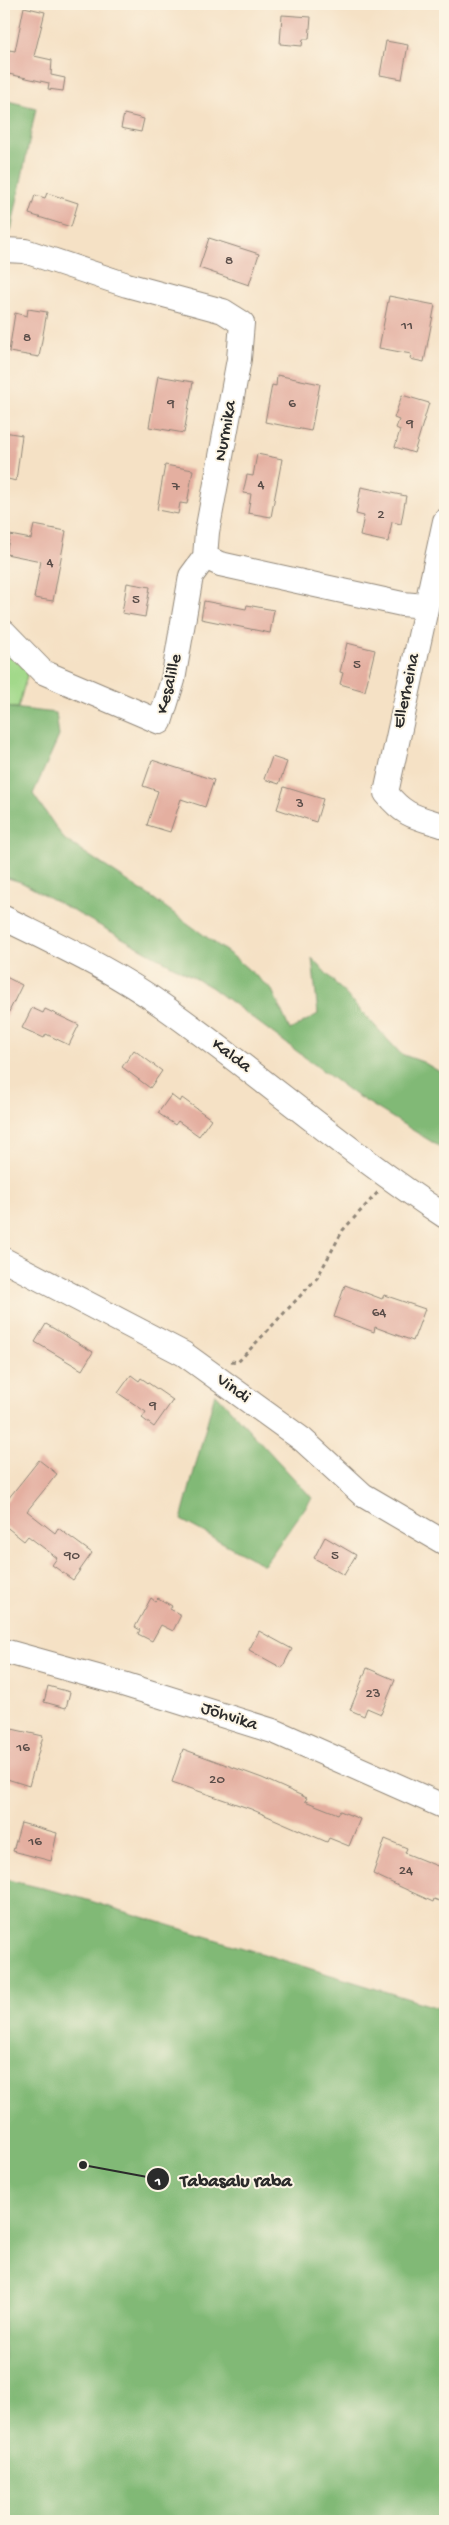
<svg xmlns="http://www.w3.org/2000/svg" width="449" height="2525" font-family="'Gochi Hand',sans-serif">
<rect width="100%" height="100%" fill="#fcf5e5"/>
<filter id="ink" filterUnits="userSpaceOnUse"><feTurbulence type="fractalNoise" baseFrequency=".02" numOctaves="2"/><feDisplacementMap in="SourceGraphic" scale="10" xChannelSelector="R" yChannelSelector="G"/><feConvolveMatrix kernelMatrix="1 2 1 2 8 2 1 2 1" color-interpolation-filters="sRGB"/></filter>
<filter id="wash" filterUnits="userSpaceOnUse"><feTurbulence type="fractalNoise" baseFrequency=".0096" numOctaves="4" result="noise"/><feDisplacementMap in="SourceGraphic" scale="20" xChannelSelector="R" yChannelSelector="G"/><feGaussianBlur stdDeviation="1.12" result="paint"/><feColorMatrix in="noise" values="0 0 0 0 0 0 0 0 0 0 0 0 0 0 0 0 0 1.4 0 .05"/><feComposite in="paint" operator="in"/></filter>
<g filter="url(#wash)">
<rect width="100%" height="100%" fill="#f5e1c5"/>
<path fill="#a2d98a" stroke="#66825a" d="M 4,645 L 28,672 L 18,708 L 4,707 Z"/>
<path fill="#81b976" stroke="#567250" d="M 4,100 L 36,108 L 11,231 L 4,235 Z
M 4,707 L 56,713 L 59,736 L 33,794 L 64,839 L 150,896 L 234,957 L 272,990 L 290,1030 L 318,1014 L 312,958 L 401,1054 L 423,1062 L 445,1075 L 445,1150 L 354,1094 L 211,987 L 21,882 L 4,877 Z
M 215,1393 L 312,1498 L 264,1565 L 181,1520 Z
M 4,1879 L 71,1895 L 445,2010 L 445,2521 L 4,2521 Z"/>
<g id="blocks">
<path fill="#e4afa0" d="M 24,7 L 45,12 L 34,56 L 52,60 L 51,75 L 65,78 L 63,91 L 48,89 L 49,83 L 4,73 L 9,50 L 15,51 Z
M 282,15 L 311,17 L 309,39 L 303,39 L 302,46 L 280,44 Z
M 386,41 L 408,45 L 402,79 L 380,75 Z
M 124,114 L 144,119 L 141,132 L 121,128 Z
M 47,193 L 78,203 L 71,227 L 29,214 L 35,195 L 45,198 Z
M 209,238 L 259,254 L 249,285 L 199,268 Z
M 389,296 L 435,305 L 424,362 L 410,359 L 411,354 L 379,348 Z
M 28,309 L 47,312 L 39,357 L 9,352 L 15,313 L 27,316 Z
M 277,375 L 320,384 L 311,431 L 265,422 L 272,385 L 276,386 Z
M 158,376 L 193,382 L 184,433 L 149,427 Z
M 402,395 L 429,403 L 414,453 L 395,447 L 400,430 L 396,428 L 399,420 L 394,418 Z
M 4,432 L 22,435 L 16,481 L 4,478 Z
M 257,454 L 282,459 L 271,517 L 248,513 L 251,494 L 243,493 L 247,475 L 253,476 Z
M 165,465 L 193,470 L 187,504 L 180,503 L 178,514 L 157,510 Z
M 361,487 L 406,496 L 401,524 L 392,522 L 388,542 L 360,536 L 364,516 L 356,514 Z
M 34,525 L 66,531 L 53,601 L 34,598 L 41,561 L 6,554 L 10,535 L 31,539 Z
M 127,583 L 150,587 L 145,617 L 122,613 Z
M 204,601 L 246,609 L 247,605 L 274,610 L 270,633 L 201,619 Z
M 347,643 L 375,650 L 365,691 L 340,684 L 343,673 L 340,672 Z
M 272,757 L 287,762 L 279,784 L 264,779 Z
M 152,760 L 214,780 L 205,807 L 181,799 L 170,832 L 147,825 L 158,791 L 143,786 Z
M 284,787 L 323,799 L 316,822 L 277,809 Z
M 4,976 L 22,985 L 4,1022 Z
M 32,1008 L 43,1013 L 45,1009 L 79,1025 L 69,1045 L 46,1034 L 44,1038 L 22,1028 Z
M 134,1050 L 162,1071 L 150,1088 L 122,1067 Z
M 171,1095 L 180,1102 L 182,1098 L 211,1119 L 199,1136 L 178,1121 L 175,1125 L 158,1113 Z
M 345,1285 L 382,1299 L 384,1295 L 425,1309 L 413,1341 L 375,1327 L 374,1332 L 334,1317 Z
M 46,1324 L 93,1352 L 82,1370 L 35,1342 Z
M 131,1375 L 139,1381 L 141,1378 L 173,1400 L 154,1427 L 142,1418 L 146,1412 L 118,1393 Z
M 39,1460 L 57,1474 L 27,1511 L 55,1533 L 58,1528 L 92,1553 L 73,1580 L 52,1565 L 57,1558 L 28,1536 L 24,1541 L 4,1525 L 4,1504 Z
M 325,1537 L 356,1555 L 344,1575 L 314,1558 Z
M 151,1598 L 155,1601 L 158,1598 L 172,1606 L 170,1609 L 181,1615 L 173,1631 L 161,1625 L 152,1641 L 138,1634 L 140,1630 L 135,1627 Z
M 259,1631 L 292,1649 L 282,1668 L 249,1650 Z
M 367,1668 L 395,1680 L 381,1714 L 367,1708 L 364,1716 L 350,1710 Z
M 48,1686 L 70,1692 L 66,1708 L 44,1702 Z
M 12,1729 L 43,1736 L 29,1786 L 4,1778 L 4,1759 Z
M 183,1749 L 262,1778 L 307,1798 L 305,1801 L 338,1814 L 340,1811 L 360,1819 L 349,1846 L 329,1838 L 327,1842 L 251,1809 L 172,1782 Z
M 21,1823 L 57,1833 L 51,1861 L 13,1851 Z
M 385,1839 L 407,1848 L 405,1853 L 445,1869 L 445,1903 L 434,1899 L 433,1902 L 373,1874 Z"/>
</g>
</g>
<g filter="url(#ink)">
<use href="#blocks" fill-opacity="0" stroke="#908678" stroke-width="1"/>
<g fill="none" stroke-linecap="round" stroke-linejoin="round">
<defs>
<path id="minor" d="M 4,250 L 25,251 L 127,285 L 223,311 L 242,323 L 239,359 L 207,532 L 205,557 L 220,564 L 402,604 L 426,606
M 445,521 L 386,793 C 405,817 417,817 445,826
M 4,632 L 43,672 L 160,722 L 173,680 L 191,576 L 205,557
M 4,918 C 58,945 113,970 163,1006 C 259,1074 347,1152 445,1216
M 4,1260 L 184,1354 L 303,1440 L 363,1495 L 445,1543
M 4,1651 L 123,1684 L 276,1732 L 445,1807"/>
</defs>
<use href="#minor" stroke="#908678" stroke-width="26"/>
<path stroke="#908678" stroke-width="3" stroke-dasharray="4 4" stroke-linecap="butt" d="M 231,1361 L 238,1362 L 317,1278 L 343,1230 L 378,1192"/>
<use href="#minor" stroke="#fff" stroke-width="24"/>
</g>
</g>
<g text-anchor="middle" dominant-baseline="central" stroke-width="4" stroke-linejoin="round" paint-order="stroke">
<g font-size="15" fill="#594c48">
<text x="229" y="261">8</text>
<text x="407" y="326">11</text>
<text x="27" y="338">8</text>
<text x="171" y="404">9</text>
<text x="292" y="404">6</text>
<text x="410" y="424">9</text>
<text x="261" y="485">4</text>
<text x="176" y="487">7</text>
<text x="381" y="515">2</text>
<text x="50" y="563">4</text>
<text x="136" y="600">5</text>
<text x="357" y="665">5</text>
<text x="300" y="804">3</text>
<text x="379" y="1313">64</text>
<text x="153" y="1406">9</text>
<text x="72" y="1556">90</text>
<text x="335" y="1556">5</text>
<text x="373" y="1694">23</text>
<text x="23" y="1748">16</text>
<text x="217" y="1780">20</text>
<text x="35" y="1842">16</text>
<text x="406" y="1871">24</text>
</g>
<g font-size="18" fill="#2b2b2b" stroke="#fcf5e5">
<text transform="translate(226 431) rotate(-80)">Nurmika</text>
<text transform="translate(170 684) rotate(-76)">Kesalille</text>
<text transform="translate(407 691) rotate(-78)">Ellerheina</text>
<text transform="translate(231 1056) rotate(37)">Kalda</text>
<text transform="translate(233 1389) rotate(36)">Vindi</text>
<text transform="translate(229 1717) rotate(18)">Jõhvika</text>
</g>
</g>
<path fill="none" stroke="#2b2b2b" stroke-width="2" d="M83 2165L158 2179"/>
<g fill="#2b2b2b" stroke="#fcf5e5" stroke-width="2">
<circle cx="83" cy="2165" r="5"/>
<circle cx="158" cy="2179" r="12"/>
</g>
<g font-size="15" text-anchor="middle" font-weight="bold" fill="#fff">
<text x="158" y="2185">1</text>
</g>
<g font-size="19" text-anchor="middle" font-weight="bold" fill="#2b2b2b" stroke="#fcf5e5" stroke-width="4" stroke-linejoin="round" paint-order="stroke">
<text x="236" y="2186">Tabasalu raba</text>
</g>
<rect width="449" height="2525" fill="none" stroke="#fcf5e5" stroke-width="20"/>
</svg>
